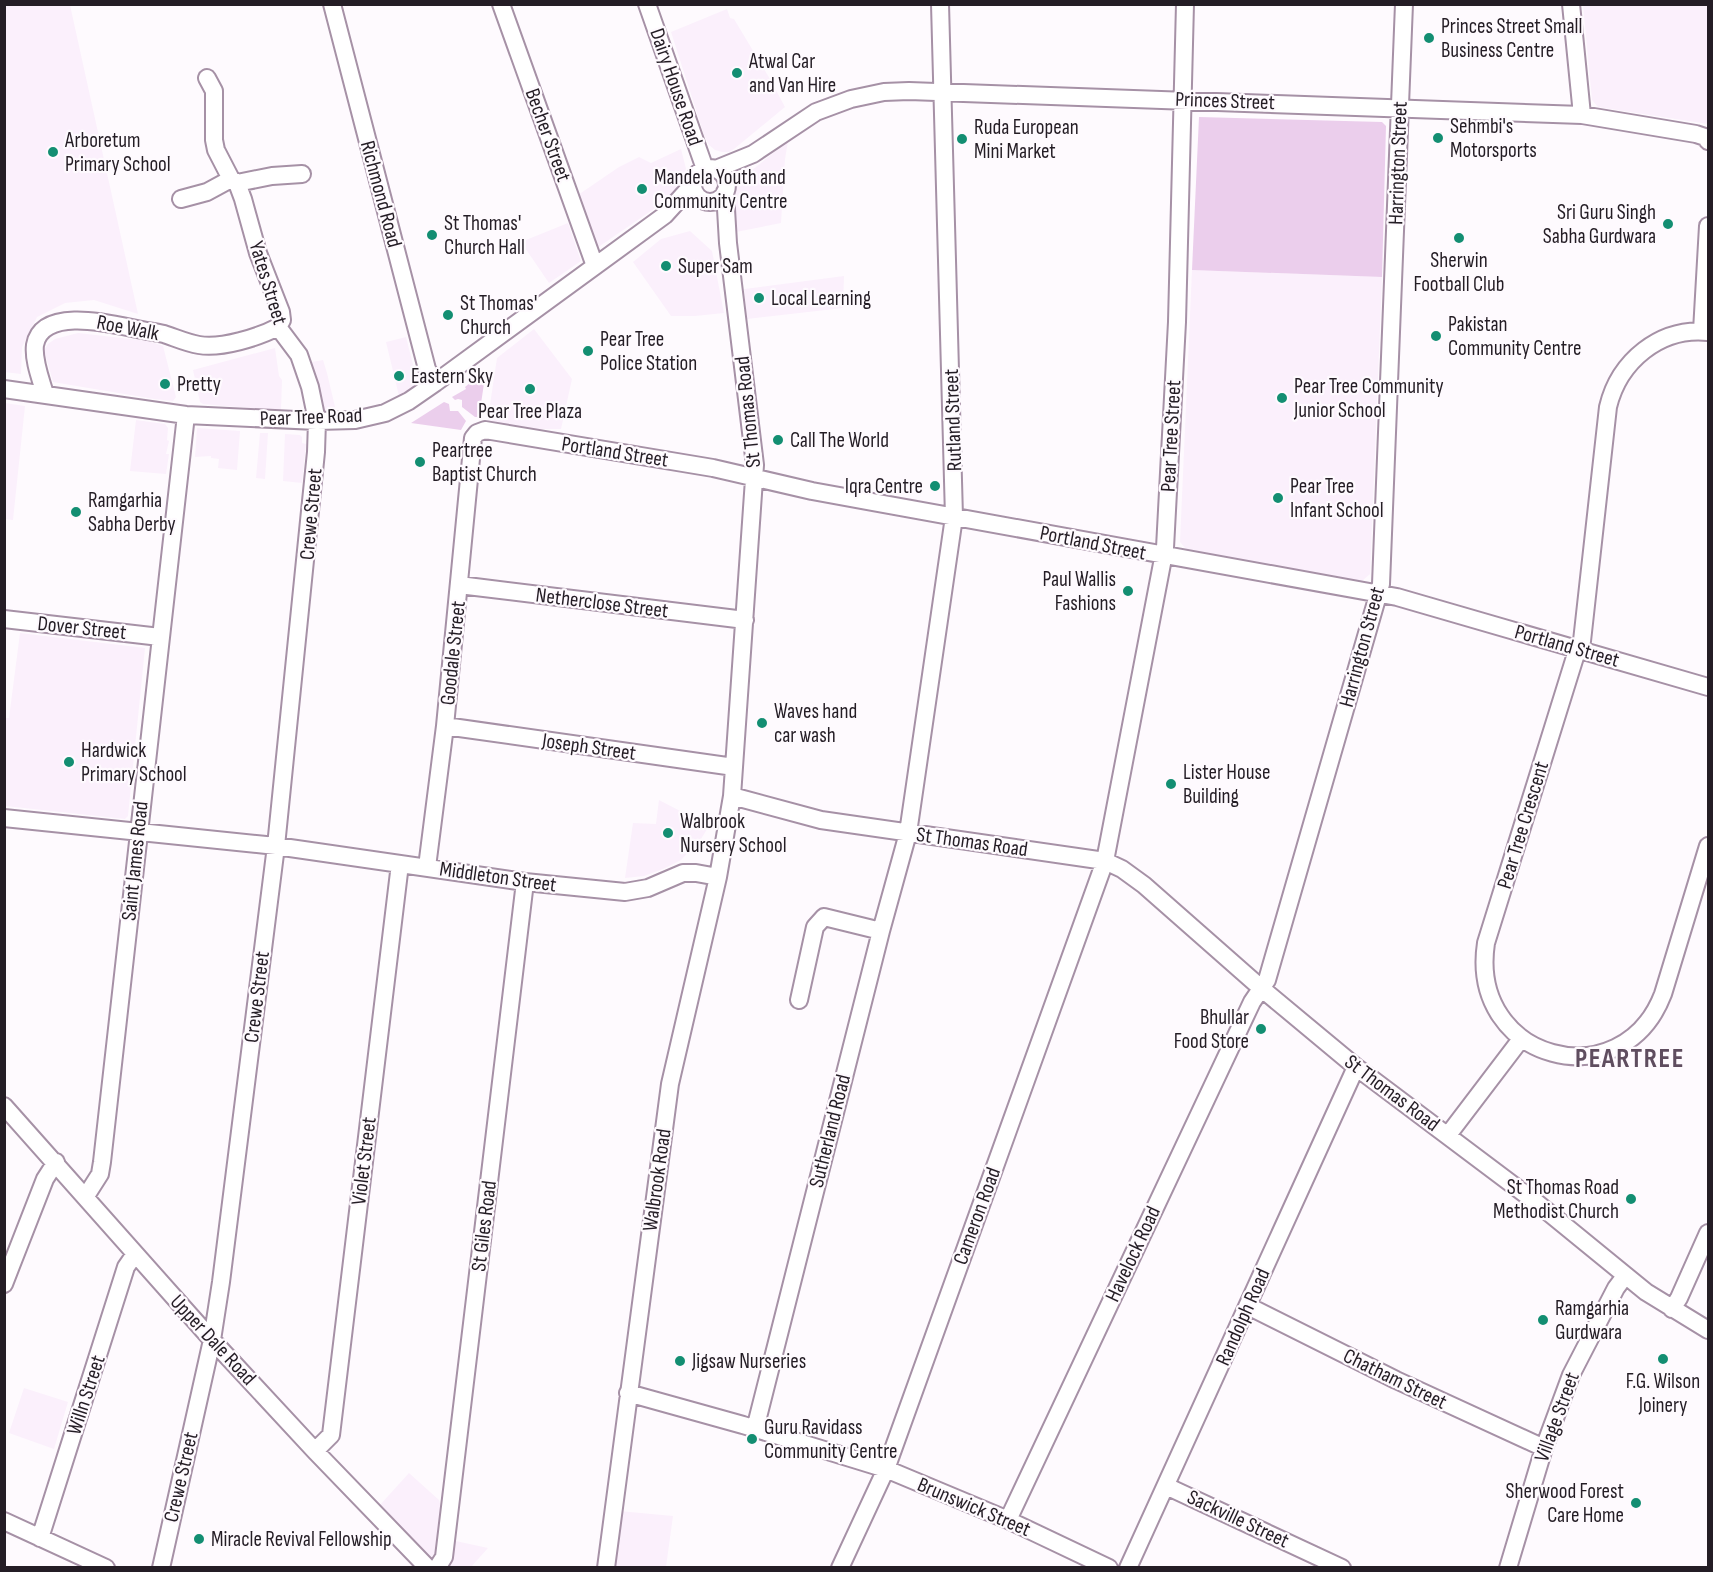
<svg xmlns="http://www.w3.org/2000/svg" width="1713" height="1572" font-family="'Sofia Sans Condensed',sans-serif">
<rect width="100%" height="100%" fill="#fefafe"/>
<path fill="#fbf0fc" d="M 4,5 L 70,5 L 138,314 L 94,300 L 65,303 L 37,317 L 22,347 L 21,374 L 4,372 Z
M 1583,5 L 1708,5 L 1708,124 L 1598,107 L 1592,100 Z
M 727,9 L 730,18 L 734,19 L 770,79 L 785,107 L 734,149 L 729,152 L 722,152 L 715,150 L 709,145 L 704,135 L 671,32 Z
M 788,141 L 785,159 L 781,223 L 736,232 L 732,194 L 741,179 Z
M 681,149 L 686,169 L 676,191 L 661,204 L 597,248 L 578,195 L 619,167 L 639,157 L 651,163 Z
M 568,223 L 581,261 L 549,283 L 521,242 Z
M 690,231 L 712,251 L 724,313 L 695,316 L 671,316 L 633,262 L 661,239 Z
M 1192,270 L 1382,277 L 1370,574 L 1362,581 L 1186,549 L 1180,542 Z
M 844,276 L 843,308 L 747,319 L 744,289 Z
M 534,329 L 572,379 L 561,429 L 524,429 L 485,438 L 497,358 Z
M 78,333 L 148,341 L 163,346 L 176,397 L 173,401 L 154,399 L 53,382 L 44,350 L 48,344 L 55,339 Z
M 406,337 L 418,384 L 399,396 L 386,342 Z
M 275,348 L 279,376 L 282,380 L 281,410 L 224,406 L 203,404 L 200,402 L 193,370 Z
M 323,360 L 327,373 L 336,411 L 324,411 L 312,362 Z
M 5,403 L 25,406 L 13,520 L 5,519 Z
M 136,420 L 165,424 L 168,428 L 167,440 L 169,441 L 166,454 L 169,454 L 166,474 L 130,471 Z
M 197,428 L 240,431 L 237,470 L 218,468 L 219,459 L 211,458 L 211,456 L 195,457 Z
M 260,433 L 268,433 L 265,479 L 256,478 Z
M 285,434 L 300,435 L 302,437 L 302,443 L 306,444 L 302,483 L 283,481 Z
M 20,633 L 145,648 L 128,816 L 125,819 L 5,806 L 5,718 L 9,718 Z
M 659,800 L 709,826 L 701,839 L 681,860 L 663,869 L 644,876 L 625,878 L 633,823 L 656,824 Z
M 24,1388 L 68,1402 L 54,1449 L 9,1433 Z
M 409,1473 L 439,1500 L 451,1540 L 488,1548 L 471,1567 L 442,1567 L 379,1506 Z
M 619,1511 L 673,1516 L 666,1567 L 597,1568 Z"/>
<path fill="#ebceec" d="M 1199,117 L 1382,122 L 1386,126 L 1382,277 L 1192,270 Z
M 486,370 L 479,417 L 475,417 L 462,407 L 462,400 L 458,399 L 455,400 L 452,397 L 466,389 L 465,387 Z
M 444,402 L 449,404 L 450,411 L 458,411 L 466,421 L 461,430 L 411,423 Z"/>
<g fill="none" stroke-linecap="round" stroke-linejoin="round">
<defs>
<path id="minor" d="M 332,4 L 427,369 L 435,383
M 501,4 L 595,266
M 647,4 L 705,169
M 1571,4 L 1582,115
M 207,78 L 214,91 L 214,140 L 216,150 L 231,179 L 237,183 L 243,199 L 258,253 L 281,312 L 282,320 L 278,327
M693 185a17 17 0 1 1 34 0a17 17 0 1 1-34 0Z
M 716,169 L 753,154 L 816,112 L 851,99 L 884,92 L 909,91 L 1582,115 L 1696,134 L 1705,137 L 1708,141
M 237,183 L 272,176 L 302,174
M 181,199 L 207,192 L 231,179
M 1702,331 L 1708,226
M 1708,332 C 1660,327 1619,361 1608,407 L 1582,641 L 1575,657 L 1486,943 C 1468,1061 1622,1101 1663,994 L 1708,846
M 4,389 L 186,415 L 317,421 L 355,420 L 385,413 L 409,401 L 435,383 L 665,215 L 693,184
M 45,394 C 41,380 33,360 35,345 C 42,306 112,324 137,329 C 146,331 156,332 164,334 C 176,338 187,343 199,345 C 221,349 259,337 278,327
M 459,585 L 745,620
M 4,619 L 160,637
M 445,726 L 734,767
M 732,796 L 821,820 L 1105,861 L 1122,869 L 1144,885 L 1261,988 L 1356,1067 L 1537,1203 L 1646,1292 L 1708,1330
M 4,818 L 276,846 L 525,882 L 625,892 L 648,888 L 683,873 L 696,873 L 718,877
M 427,867 L 445,726 L 473,438 L 477,433 L 485,430 L 713,468 L 812,491 L 1397,597 L 1708,687
M 799,1000 L 815,927 L 824,917 L 881,931
M 4,1106 L 212,1340 L 315,1451 L 428,1568
M 1448,1135 L 1521,1039
M 86,1196 L 100,1174 L 102,1162 L 186,415
M 4,1284 L 45,1179 L 56,1162
M 1248,1306 L 1396,1380 L 1544,1448
M 1672,1309 L 1679,1298 L 1708,1233
M 628,1393 L 743,1425 L 886,1469 L 1008,1520 L 1109,1568
M 755,1429 L 881,931 L 908,833 L 954,517 L 940,4
M 315,1451 L 331,1435 L 400,864
M 1166,1486 L 1342,1568
M 1008,1520 L 1252,1002 L 1267,980 L 1378,595 L 1381,584 L 1404,4
M 4,1521 L 106,1568
M 40,1538 L 126,1267 L 135,1254
M 161,1568 L 212,1340 L 221,1282 L 276,846 L 316,452 L 317,421 L 310,387 L 299,355 L 278,327
M 437,1568 L 444,1557 L 525,882
M 606,1568 L 670,1084 L 718,877 L 732,796 L 755,465 L 728,243 L 725,192
M 840,1568 L 886,1469 L 1105,861 L 1165,548 L 1177,322 L 1185,4
M 1128,1568 L 1356,1067
M 1508,1568 L 1544,1448 L 1571,1375 L 1616,1288 L 1625,1276"/>
</defs>
<use href="#minor" stroke="#a691a6" stroke-width="20"/>
<use href="#minor" stroke="#fff" stroke-width="16"/>
</g>
<g fill="#138e72" stroke="#fefafe" stroke-width="2">
<circle cx="1429" cy="38" r="6"/>
<circle cx="737" cy="73" r="6"/>
<circle cx="1438" cy="138" r="6"/>
<circle cx="962" cy="139" r="6"/>
<circle cx="53" cy="152" r="6"/>
<circle cx="642" cy="189" r="6"/>
<circle cx="1668" cy="224" r="6"/>
<circle cx="432" cy="235" r="6"/>
<circle cx="1459" cy="238" r="6"/>
<circle cx="666" cy="266" r="6"/>
<circle cx="759" cy="298" r="6"/>
<circle cx="448" cy="315" r="6"/>
<circle cx="1436" cy="336" r="6"/>
<circle cx="588" cy="351" r="6"/>
<circle cx="399" cy="376" r="6"/>
<circle cx="165" cy="384" r="6"/>
<circle cx="530" cy="389" r="6"/>
<circle cx="1282" cy="398" r="6"/>
<circle cx="778" cy="440" r="6"/>
<circle cx="420" cy="462" r="6"/>
<circle cx="935" cy="486" r="6"/>
<circle cx="1278" cy="498" r="6"/>
<circle cx="76" cy="512" r="6"/>
<circle cx="1128" cy="591" r="6"/>
<circle cx="762" cy="723" r="6"/>
<circle cx="69" cy="762" r="6"/>
<circle cx="1171" cy="784" r="6"/>
<circle cx="668" cy="833" r="6"/>
<circle cx="1261" cy="1029" r="6"/>
<circle cx="1631" cy="1199" r="6"/>
<circle cx="1543" cy="1320" r="6"/>
<circle cx="1663" cy="1359" r="6"/>
<circle cx="680" cy="1361" r="6"/>
<circle cx="752" cy="1439" r="6"/>
<circle cx="1636" cy="1503" r="6"/>
<circle cx="199" cy="1539" r="6"/>
</g>
<g text-anchor="middle" dominant-baseline="central" stroke-width="4.5" stroke-linejoin="round" paint-order="stroke">
<g font-size="21" fill="#241d25" stroke="#fefafe" text-anchor="start">
<text x="1441" y="26">Princes Street Small<tspan x="1441" dy="24">Business Centre</tspan></text>
<text x="749" y="61">Atwal Car<tspan x="749" dy="24">and Van Hire</tspan></text>
<text x="1450" y="126">Sehmbi's<tspan x="1450" dy="24">Motorsports</tspan></text>
<text x="974" y="127">Ruda European<tspan x="974" dy="24">Mini Market</tspan></text>
<text x="65" y="140">Arboretum<tspan x="65" dy="24">Primary School</tspan></text>
<text x="654" y="177">Mandela Youth and<tspan x="654" dy="24">Community Centre</tspan></text>
<text x="1656" y="212" text-anchor="end">Sri Guru Singh<tspan x="1656" dy="24">Sabha Gurdwara</tspan></text>
<text x="444" y="223">St Thomas'<tspan x="444" dy="24">Church Hall</tspan></text>
<text x="1459" y="260" text-anchor="middle">Sherwin<tspan x="1459" dy="24">Football Club</tspan></text>
<text x="678" y="266">Super Sam</text>
<text x="771" y="298">Local Learning</text>
<text x="460" y="303">St Thomas'<tspan x="460" dy="24">Church</tspan></text>
<text x="1448" y="324">Pakistan<tspan x="1448" dy="24">Community Centre</tspan></text>
<text x="600" y="339">Pear Tree<tspan x="600" dy="24">Police Station</tspan></text>
<text x="411" y="376">Eastern Sky</text>
<text x="177" y="384">Pretty</text>
<text x="1294" y="386">Pear Tree Community<tspan x="1294" dy="24">Junior School</tspan></text>
<text x="530" y="411" text-anchor="middle">Pear Tree Plaza</text>
<text x="790" y="440">Call The World</text>
<text x="432" y="450">Peartree<tspan x="432" dy="24">Baptist Church</tspan></text>
<text x="923" y="486" text-anchor="end">Iqra Centre</text>
<text x="1290" y="486">Pear Tree<tspan x="1290" dy="24">Infant School</tspan></text>
<text x="88" y="500">Ramgarhia<tspan x="88" dy="24">Sabha Derby</tspan></text>
<text x="1116" y="579" text-anchor="end">Paul Wallis<tspan x="1116" dy="24">Fashions</tspan></text>
<text x="774" y="711">Waves hand<tspan x="774" dy="24">car wash</tspan></text>
<text x="81" y="750">Hardwick<tspan x="81" dy="24">Primary School</tspan></text>
<text x="1183" y="772">Lister House<tspan x="1183" dy="24">Building</tspan></text>
<text x="680" y="821">Walbrook<tspan x="680" dy="24">Nursery School</tspan></text>
<text x="1249" y="1017" text-anchor="end">Bhullar<tspan x="1249" dy="24">Food Store</tspan></text>
<text x="1619" y="1187" text-anchor="end">St Thomas Road<tspan x="1619" dy="24">Methodist Church</tspan></text>
<text x="1555" y="1308">Ramgarhia<tspan x="1555" dy="24">Gurdwara</tspan></text>
<text x="692" y="1361">Jigsaw Nurseries</text>
<text x="1663" y="1381" text-anchor="middle">F.G. Wilson<tspan x="1663" dy="24">Joinery</tspan></text>
<text x="764" y="1427">Guru Ravidass<tspan x="764" dy="24">Community Centre</tspan></text>
<text x="1624" y="1491" text-anchor="end">Sherwood Forest<tspan x="1624" dy="24">Care Home</tspan></text>
<text x="211" y="1539">Miracle Revival Fellowship</text>
</g>
<g font-size="21" fill="#241d25" stroke="#fefafe">
<text transform="translate(676 87) rotate(71)">Dairy House Road</text>
<text transform="translate(1225 101) rotate(2)">Princes Street</text>
<text transform="translate(548 135) rotate(70)">Becher Street</text>
<text transform="translate(1398 163) rotate(-88)">Harrington Street</text>
<text transform="translate(381 194) rotate(75)">Richmond Road</text>
<text transform="translate(268 283) rotate(73)">Yates Street</text>
<text transform="translate(128 328) rotate(11)">Roe Walk</text>
<text transform="translate(748 412) rotate(-96)">St Thomas Road</text>
<text transform="translate(311 417) rotate(-2)">Pear Tree Road</text>
<text transform="translate(953 420) rotate(-92)">Rutland Street</text>
<text transform="translate(1171 436) rotate(-87)">Pear Tree Street</text>
<text transform="translate(615 452) rotate(9)">Portland Street</text>
<text transform="translate(311 514) rotate(-85)">Crewe Street</text>
<text transform="translate(1093 543) rotate(11)">Portland Street</text>
<text transform="translate(602 603) rotate(7)">Netherclose Street</text>
<text transform="translate(82 628) rotate(6)">Dover Street</text>
<text transform="translate(1567 646) rotate(16)">Portland Street</text>
<text transform="translate(1362 647) rotate(-75)">Harrington Street</text>
<text transform="translate(453 653) rotate(-84)">Goodale Street</text>
<text transform="translate(589 747) rotate(8)">Joseph Street</text>
<text transform="translate(1523 825) rotate(-73)">Pear Tree Crescent</text>
<text transform="translate(972 842) rotate(8)">St Thomas Road</text>
<text transform="translate(135 861) rotate(-84)">Saint James Road</text>
<text transform="translate(498 877) rotate(8)">Middleton Street</text>
<text transform="translate(257 997) rotate(-83)">Crewe Street</text>
<text transform="translate(1392 1093) rotate(37)">St Thomas Road</text>
<text transform="translate(830 1131) rotate(-76)">Sutherland Road</text>
<text transform="translate(364 1161) rotate(-83)">Violet Street</text>
<text transform="translate(657 1180) rotate(-82)">Walbrook Road</text>
<text transform="translate(977 1216) rotate(-70)">Cameron Road</text>
<text transform="translate(484 1226) rotate(-83)">St Giles Road</text>
<text transform="translate(1133 1254) rotate(-65)">Havelock Road</text>
<text transform="translate(1243 1317) rotate(-66)">Randolph Road</text>
<text transform="translate(213 1340) rotate(47)">Upper Dale Road</text>
<text transform="translate(1395 1379) rotate(26)">Chatham Street</text>
<text transform="translate(86 1395) rotate(-72)">Willn Street</text>
<text transform="translate(1557 1417) rotate(-70)">Village Street</text>
<text transform="translate(181 1477) rotate(-77)">Crewe Street</text>
<text transform="translate(974 1507) rotate(23)">Brunswick Street</text>
<text transform="translate(1238 1519) rotate(25)">Sackville Street</text>
</g>
<g font-size="27" font-weight="bold" letter-spacing="1.5" fill="#5f4d5f" stroke="#fefafe">
<text x="1630" y="1059">PEARTREE</text>
</g>
</g>
<rect width="1713" height="1572" fill="none" stroke="#241d25" stroke-width="12"/>
</svg>
